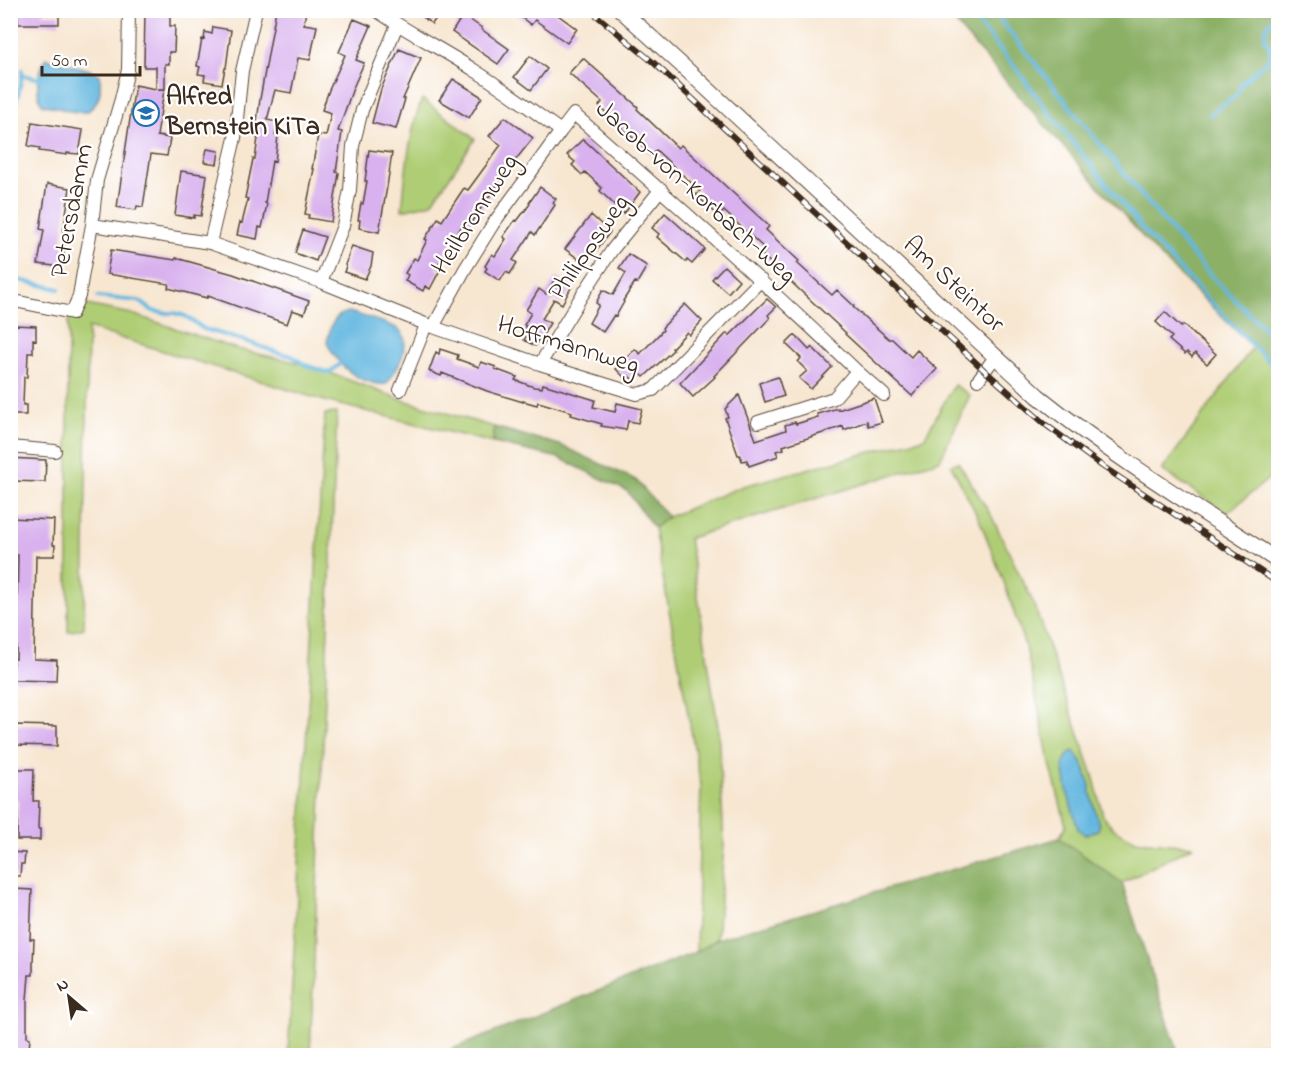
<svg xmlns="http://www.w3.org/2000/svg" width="1289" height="1066" font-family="'Indie Flower',sans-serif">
<rect width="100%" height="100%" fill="#fff"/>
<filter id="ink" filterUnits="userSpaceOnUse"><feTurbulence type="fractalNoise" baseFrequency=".0167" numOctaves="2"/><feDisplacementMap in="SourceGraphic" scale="12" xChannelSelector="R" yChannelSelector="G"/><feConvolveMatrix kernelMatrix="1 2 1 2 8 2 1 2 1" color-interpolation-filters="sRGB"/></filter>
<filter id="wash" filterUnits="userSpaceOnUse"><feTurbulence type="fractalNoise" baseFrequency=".008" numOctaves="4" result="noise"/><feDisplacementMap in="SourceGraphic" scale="24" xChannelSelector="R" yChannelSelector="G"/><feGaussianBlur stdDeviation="1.35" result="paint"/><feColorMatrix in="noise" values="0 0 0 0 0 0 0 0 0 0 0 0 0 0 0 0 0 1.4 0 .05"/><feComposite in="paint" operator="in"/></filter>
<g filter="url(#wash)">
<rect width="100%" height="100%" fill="#f7e6d0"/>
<path fill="#afcd74" stroke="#757c49" stroke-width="1.5" d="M 422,99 L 475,139 L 432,203 L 402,210 C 406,171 408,137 422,99 Z
M 77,303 L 132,314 L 237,349 L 308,365 L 400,399 L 494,427 L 493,443 L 325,401 L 88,328 L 84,628 L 68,632 L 68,321 Z
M 1253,347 L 1278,372 L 1278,471 L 1227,513 L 1162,470 Z
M 954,385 L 970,395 L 940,460 L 689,538 L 718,727 L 724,845 L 717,939 L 696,952 L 701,785 L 654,528 L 668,517 L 743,486 L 924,438 Z
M 337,413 L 310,1055 L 288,1055 L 325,414 Z
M 958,462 L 991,515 L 1033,602 L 1094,778 L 1103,816 L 1115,830 L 1136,841 L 1193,846 L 1122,883 L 1059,838 L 1066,826 L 1048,756 L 1027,652 L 1004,582 L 980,521 L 951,465 Z"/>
<path fill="#8bb066" stroke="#636d42" stroke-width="1.5" d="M 947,11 L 1278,11 L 1278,372 L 1156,252 L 963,32 Z
M 494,427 L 560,445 L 636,480 L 668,517 L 654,528 L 627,491 L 559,458 L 493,443 Z
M 1059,838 L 1122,883 L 1179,1055 L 437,1055 L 696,952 L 717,939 Z
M 1278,1042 L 1278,1055 L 1182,1055 Z"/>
<path fill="#64b7e0" stroke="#50707f" stroke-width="1.5" d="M 46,58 L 90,70 L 100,75 C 101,92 101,101 87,112 L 75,112 L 42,104 C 34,91 39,70 46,58 Z
M 349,312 C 361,316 390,323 398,329 C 415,341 396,372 386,384 C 379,385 374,384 367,381 C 348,375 336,361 327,343 C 330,328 332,315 349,312 Z
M 1074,751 L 1082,762 L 1089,782 L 1093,802 L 1099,825 L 1098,830 L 1085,835 L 1078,829 L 1067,791 L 1064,771 L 1063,766 L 1066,758 L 1070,753 Z"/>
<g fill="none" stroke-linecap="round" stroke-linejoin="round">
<path stroke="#64b7e0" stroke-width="4" d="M 967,10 L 1015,67 L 1047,110 L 1145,232 L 1205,296 L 1253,346 L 1278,370
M 992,10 C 1061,94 1126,180 1198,261 C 1223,290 1252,315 1278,342
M 22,75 L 40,79
M 1210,115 L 1222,105 L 1236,96 L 1242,83 L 1269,59 L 1271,50 L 1265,38 L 1266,27 L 1278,13
M 10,120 C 14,106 23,84 22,70
M 10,278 L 59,289
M 98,297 L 139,301 L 153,311 L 164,313 L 174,313 L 185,316 L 204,329 L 245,341 L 279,353 L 292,356 L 305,365 L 329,373 L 340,364"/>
</g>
<g id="blocks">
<path fill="#d8b1ee" d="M 18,10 L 42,10 L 42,14 L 59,14 L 59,24 L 18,24 Z
M 145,10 L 166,10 L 166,13 L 170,13 L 170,26 L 175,26 L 174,52 L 169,52 L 169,64 L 165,64 L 165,89 L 158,89 L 164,90 L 157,136 L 170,138 L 167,156 L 151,154 L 143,207 L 137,206 L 136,210 L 117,207 L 135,85 L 156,89 L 156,67 L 144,67 Z
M 276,10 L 306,10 L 304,24 L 317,26 L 310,60 L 298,58 L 291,93 L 275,90 L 267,120 L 277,122 L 275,135 L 278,136 L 275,162 L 272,161 L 265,203 L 267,204 L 262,228 L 259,227 L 257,239 L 237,235 L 240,222 L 242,223 L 248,199 L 245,198 L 253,159 L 255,159 L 258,138 L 255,137 L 260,99 Z
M 413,10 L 442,10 L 432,24 Z
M 512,10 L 551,10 L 577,29 L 567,43 L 535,20 L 531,25 Z
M 463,15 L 482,28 L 481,29 L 509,49 L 498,64 L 452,32 Z
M 354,19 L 371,26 L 356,60 L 364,63 L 353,88 L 338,131 L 342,132 L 336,172 L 339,173 L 331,222 L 308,218 L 309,215 L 305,214 L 314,169 L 312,169 L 318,135 L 326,136 L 331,113 L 322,110 L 329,90 L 345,55 L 339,52 Z
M 213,27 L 231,30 L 226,68 L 225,68 L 222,84 L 204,81 L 205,75 L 198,74 L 200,67 L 197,66 L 202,39 L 204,40 L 205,32 L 212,34 Z
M 399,49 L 421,58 L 403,99 L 405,99 L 396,129 L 372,123 L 381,89 Z
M 530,56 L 547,69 L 531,90 L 514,77 Z
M 583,58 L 638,107 L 637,109 L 678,148 L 681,145 L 769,226 L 766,230 L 799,261 L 797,263 L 832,295 L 837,290 L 854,306 L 853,307 L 889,339 L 892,339 L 911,357 L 917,350 L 937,369 L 912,396 L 845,334 L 846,333 L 762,255 L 766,250 L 724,211 L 719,216 L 696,195 L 700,191 L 656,150 L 651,155 L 599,106 L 602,102 L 569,73 Z
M 453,79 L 482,97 L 469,118 L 439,100 Z
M 505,117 L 533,138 L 506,172 L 470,224 L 465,221 L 436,268 L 440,270 L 430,289 L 425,286 L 423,291 L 405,281 L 408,275 L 405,273 L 414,258 L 417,260 L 427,240 L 425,239 L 438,218 L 442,221 L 464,188 L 468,190 L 501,145 L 489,136 Z
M 32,122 L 83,130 L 79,154 L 67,153 L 67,155 L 39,151 L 40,148 L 28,146 Z
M 583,139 L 640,192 L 624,214 L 600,191 L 602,188 L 585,172 L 582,175 L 572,165 L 575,162 L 567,155 Z
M 207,149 L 219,151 L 217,164 L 204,162 Z
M 369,150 L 392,153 L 387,187 L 379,232 L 359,228 L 360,220 L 358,220 L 361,203 L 363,204 L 367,181 L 365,181 Z
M 181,171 L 207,175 L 201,216 L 194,215 L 194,218 L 175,215 Z
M 47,184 L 70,188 L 62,239 L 66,240 L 62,267 L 38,264 L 44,230 L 40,229 Z
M 540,187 L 556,199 L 553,203 L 555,205 L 535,235 L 532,232 L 513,260 L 517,263 L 510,274 L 506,272 L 500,281 L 485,271 L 487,268 L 485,266 L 492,254 L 495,256 L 506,239 L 503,237 L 515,220 L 517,221 L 530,204 L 529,203 Z
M 665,213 L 705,249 L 692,264 L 687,260 L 686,262 L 657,237 L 659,234 L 652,228 Z
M 591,215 L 610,232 L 586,264 L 565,249 Z
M 303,230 L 325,237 L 316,261 L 295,253 Z
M 352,246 L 373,253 L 371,266 L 365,279 L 344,272 L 346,266 L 345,265 Z
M 111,250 L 175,260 L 176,258 L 233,274 L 309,301 L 304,314 L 292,310 L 287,324 L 208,296 L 207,298 L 168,288 L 169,284 L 107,274 Z
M 628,254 L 647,266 L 637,283 L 635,282 L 623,301 L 624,302 L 616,316 L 614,315 L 603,332 L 589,323 L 599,305 L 596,303 L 603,290 L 613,295 L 626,273 L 619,268 Z
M 724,266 L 739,280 L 728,293 L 712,279 Z
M 556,277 L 572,286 L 562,304 L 554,299 L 542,319 L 550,323 L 540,340 L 538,340 L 535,346 L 524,340 L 528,334 L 523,330 L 526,326 L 524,325 L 531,313 L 526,310 L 539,289 L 546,294 Z
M 767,299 L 776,307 L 768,315 L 770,318 L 714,376 L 715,377 L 693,397 L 680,383 L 727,333 L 729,336 Z
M 685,304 L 702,321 L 689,335 L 687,332 L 672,348 L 673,350 L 644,377 L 640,373 L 633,380 L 629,376 L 626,379 L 616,369 L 635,349 L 640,354 L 663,330 L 662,328 Z
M 1165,312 L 1181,327 L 1183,325 L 1216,354 L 1207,364 L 1195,353 L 1192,357 L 1187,352 L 1185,354 L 1169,340 L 1172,337 L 1156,322 Z
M 14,325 L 36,326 L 36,340 L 33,339 L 33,353 L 28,353 L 27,377 L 24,377 L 23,405 L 26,405 L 26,415 L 10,415 L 11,339 L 14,339 Z
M 795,335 L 809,350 L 812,347 L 832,367 L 811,389 L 799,378 L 807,371 L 798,362 L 801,358 L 786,344 Z
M 440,349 L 458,355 L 457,359 L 479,367 L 481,362 L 496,367 L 495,369 L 517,377 L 515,380 L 534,387 L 542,388 L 543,384 L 595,400 L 593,407 L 615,412 L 617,403 L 642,409 L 638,423 L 628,421 L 626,430 L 601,426 L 602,424 L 571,415 L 572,412 L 538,402 L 537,405 L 523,401 L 523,402 L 487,391 L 442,373 L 441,376 L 429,371 L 436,352 L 439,354 Z
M 778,377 L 784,396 L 765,402 L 759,383 Z
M 739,395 L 756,440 L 786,430 L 785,425 L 795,422 L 796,424 L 818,417 L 817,414 L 838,408 L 838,410 L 874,398 L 882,422 L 868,426 L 867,421 L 844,430 L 843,426 L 823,433 L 783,446 L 784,449 L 776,451 L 778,456 L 749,466 L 747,460 L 742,461 L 740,455 L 738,455 L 725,418 L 728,417 L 725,409 Z
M 10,458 L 46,460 L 45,482 L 10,481 Z
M 10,518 L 54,520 L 53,545 L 55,545 L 54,556 L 36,556 L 34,659 L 57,660 L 56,681 L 13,680 L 13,659 L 16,659 L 18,555 L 14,555 L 14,530 L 10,529 Z
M 15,725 L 57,726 L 57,746 L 14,745 Z
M 13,769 L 34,769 L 33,801 L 39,801 L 38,829 L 40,829 L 40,840 L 17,840 L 18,800 L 12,800 Z
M 10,852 L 25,853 L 24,864 L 21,864 L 20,876 L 10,876 Z
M 14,889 L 32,890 L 30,939 L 34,939 L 33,963 L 33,975 L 29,975 L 27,1000 L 27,1037 L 30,1038 L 29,1049 L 25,1049 L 25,1056 L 10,1056 L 10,936 Z"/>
</g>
</g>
<g filter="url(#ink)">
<use href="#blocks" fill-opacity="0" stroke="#574639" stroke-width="1.5"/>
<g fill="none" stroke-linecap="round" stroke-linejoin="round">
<defs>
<path id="minor" d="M 376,10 C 407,32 442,49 474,70 C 504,89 532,110 561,131 L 574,114 C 670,198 765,283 857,371 L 834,398 L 758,422
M 92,225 L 210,243 L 321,282 L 433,327 L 540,364 L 637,394 L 653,390 L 761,280
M 210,243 L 235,138 L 242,71 L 256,10
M 321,282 L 343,226 L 350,190 L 353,146 L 362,110 L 397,25
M 10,300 L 72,313 L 79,296 L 83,272 L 92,225 L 97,180 L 121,99 L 128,70 L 129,10
M 433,327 L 465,269 L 493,224 L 561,131
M 540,364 L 581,297 L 612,250 L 661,189
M 857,371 L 884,395
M 978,380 L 995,357
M 400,390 L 426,325
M 10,447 L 55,451"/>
<path id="tertiary" d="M 621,10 L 686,69 L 1038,396 C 1114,457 1197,508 1278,561"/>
</defs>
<use href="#minor" stroke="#574639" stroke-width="14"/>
<use href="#tertiary" stroke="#574639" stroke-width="17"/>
<use href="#minor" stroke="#fff" stroke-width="12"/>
<use href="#tertiary" stroke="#fff" stroke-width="15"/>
<defs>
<path id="rail" d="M 590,10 L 654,63 L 984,370 L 1046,425 L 1102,466 L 1278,583"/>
</defs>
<use href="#rail" stroke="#3b2a1e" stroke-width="6"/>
<use href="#rail" stroke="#fff" stroke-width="4" stroke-dasharray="11" stroke-linecap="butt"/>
</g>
</g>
<defs>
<symbol id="school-ring" viewBox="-11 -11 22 22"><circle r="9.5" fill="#fff" stroke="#1f6fb2" stroke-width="1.5"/><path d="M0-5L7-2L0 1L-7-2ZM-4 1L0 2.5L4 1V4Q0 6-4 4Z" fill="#1f6fb2"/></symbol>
</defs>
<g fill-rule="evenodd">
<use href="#school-ring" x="131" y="98" width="30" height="30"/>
</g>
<g text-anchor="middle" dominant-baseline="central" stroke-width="4.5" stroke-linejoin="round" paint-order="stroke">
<g font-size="26" font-weight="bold" fill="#3b2a1e" stroke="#fff" text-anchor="start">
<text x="166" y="98">Alfred<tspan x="166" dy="30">Bernstein KiTa</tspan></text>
</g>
<g font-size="26" fill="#3b2a1e" stroke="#fff">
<text transform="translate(695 193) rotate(42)">Jacob-von-Korbach-Weg</text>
<text transform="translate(73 211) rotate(-79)">Petersdamm</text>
<text transform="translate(476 215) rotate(-57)">Heilbronnweg</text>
<text transform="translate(590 248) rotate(-55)">Philippsweg</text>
<text transform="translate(953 285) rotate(43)">Am Steintor</text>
<text transform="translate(568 346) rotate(17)">Hoffmannweg</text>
</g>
</g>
<rect width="1289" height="1066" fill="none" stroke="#fff" stroke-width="36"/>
<g transform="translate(69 997) rotate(331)" stroke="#ffffff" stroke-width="4.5" paint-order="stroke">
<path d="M0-4.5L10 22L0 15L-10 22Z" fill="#3b2a1e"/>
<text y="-9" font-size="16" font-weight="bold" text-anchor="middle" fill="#3b2a1e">N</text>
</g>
<path d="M42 66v9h98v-9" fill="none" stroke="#3b2a1e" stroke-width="3"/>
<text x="51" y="66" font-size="18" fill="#3b2a1e" stroke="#ffffff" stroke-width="4.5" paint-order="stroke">50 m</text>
</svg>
